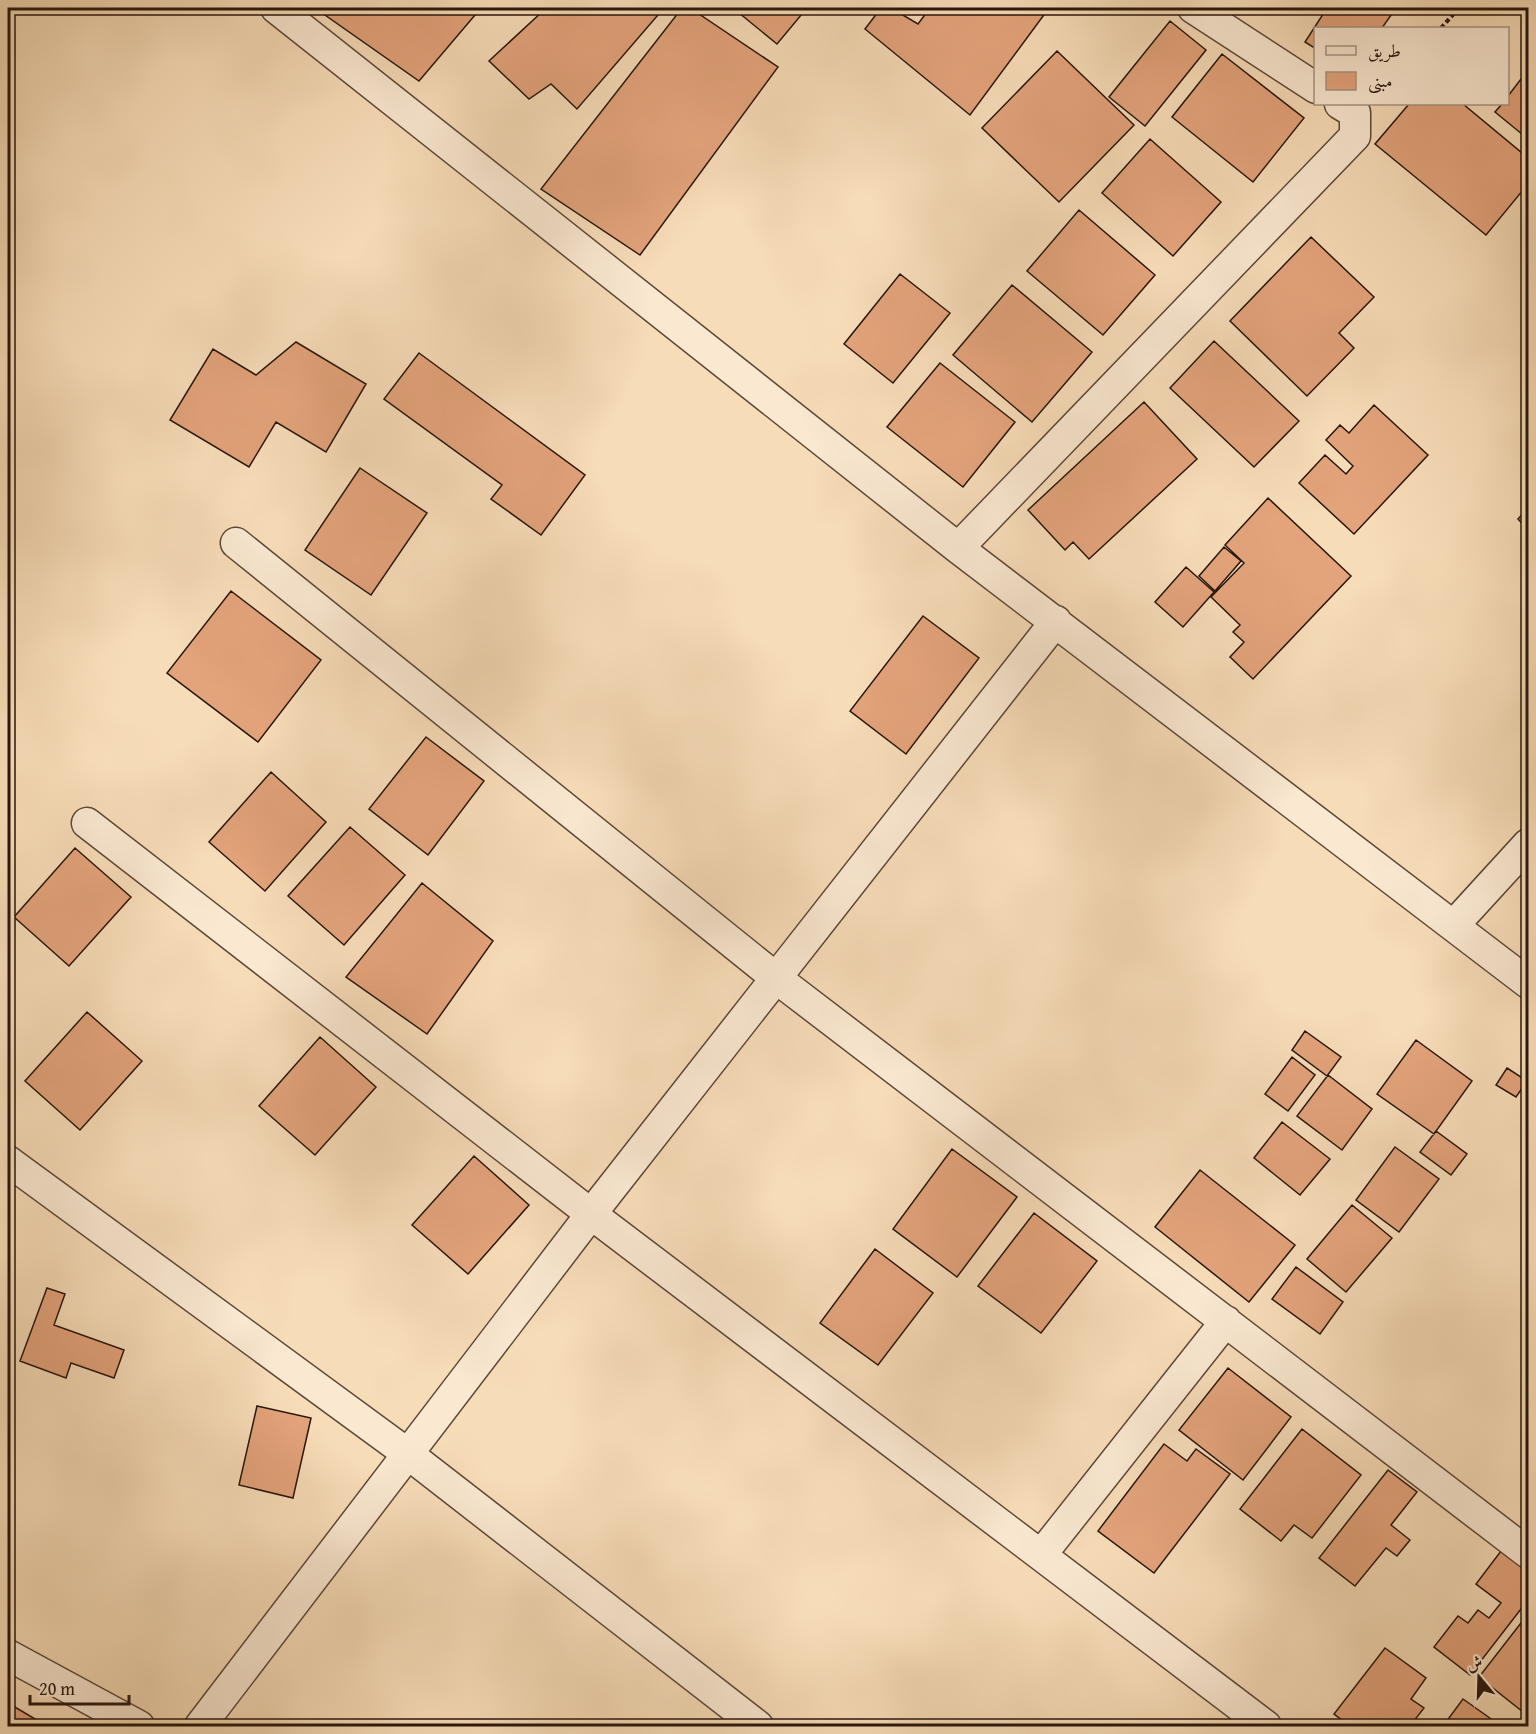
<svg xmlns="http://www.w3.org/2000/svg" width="1536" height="1734" font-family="'Gentium Book Plus',Amiri,serif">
<rect width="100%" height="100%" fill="#f7dcb8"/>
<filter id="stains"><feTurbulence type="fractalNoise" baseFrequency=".00333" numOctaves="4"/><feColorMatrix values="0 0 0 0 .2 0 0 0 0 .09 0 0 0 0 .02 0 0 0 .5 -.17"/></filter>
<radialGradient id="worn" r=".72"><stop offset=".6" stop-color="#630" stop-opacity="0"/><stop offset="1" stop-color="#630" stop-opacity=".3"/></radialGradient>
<path fill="#e3a37b" stroke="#28160c" stroke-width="1.5" d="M 315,8 L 481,8 L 419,81 Z
M 542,8 L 664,8 L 577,109 L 551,84 L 529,99 L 489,61 L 544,10 Z
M 682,8 L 690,8 L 778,67 L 640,255 L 541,189 Z
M 733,8 L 807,8 L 777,44 Z
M 881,8 L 891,8 L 918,24 L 930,8 L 1049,8 L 970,115 L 865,29 Z
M 1327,8 L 1396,8 L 1382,28 L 1316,28 L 1316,49 L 1305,42 Z
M 1170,21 L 1206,50 L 1145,126 L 1109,97 Z
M 1057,51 L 1134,125 L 1059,202 L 982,128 Z
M 1222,54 L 1304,118 L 1253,182 L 1172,117 Z
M 1528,70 L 1528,139 L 1495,112 L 1502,104 L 1508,104 L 1508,96 Z
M 1409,104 L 1463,104 L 1528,158 L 1528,184 L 1486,235 L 1375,144 Z
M 1150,139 L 1221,202 L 1173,256 L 1102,193 Z
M 1079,210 L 1155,275 L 1103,335 L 1027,271 Z
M 1311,237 L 1374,297 L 1339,333 L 1354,348 L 1307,396 L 1230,321 Z
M 900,274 L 950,313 L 893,383 L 844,344 Z
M 1012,285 L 1092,352 L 1032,422 L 953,355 Z
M 1214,341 L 1299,421 L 1254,467 L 1170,388 Z
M 296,342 L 366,384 L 326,452 L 276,422 L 249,467 L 170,420 L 213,349 L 256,375 Z
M 419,353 L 585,475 L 541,535 L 491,499 L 502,485 L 384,399 Z
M 940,363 L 1015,422 L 963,487 L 887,427 Z
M 1144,402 L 1197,459 L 1089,559 L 1073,542 L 1065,550 L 1028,510 Z
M 1374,405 L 1428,455 L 1354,534 L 1299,483 L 1325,455 L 1346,474 L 1353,466 L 1326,440 L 1340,425 L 1349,433 Z
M 360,468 L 427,513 L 371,595 L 305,550 Z
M 1268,498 L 1351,576 L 1253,679 L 1230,657 L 1244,642 L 1233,632 L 1240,625 L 1211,597 L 1244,563 L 1225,545 Z
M 1528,508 L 1528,530 L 1518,519 Z
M 1224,547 L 1241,561 L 1215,591 L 1199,576 Z
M 1186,567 L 1214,592 L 1183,627 L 1155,602 Z
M 231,591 L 321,660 L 258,742 L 167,673 Z
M 923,616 L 979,658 L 906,754 L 850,711 Z
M 426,737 L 484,781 L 428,855 L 369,809 Z
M 271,772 L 326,822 L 265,891 L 209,842 Z
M 350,827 L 405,875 L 344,945 L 288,896 Z
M 75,848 L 131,897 L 69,966 L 14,917 Z
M 422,883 L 493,941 L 427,1034 L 346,977 Z
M 87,1012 L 142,1061 L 80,1130 L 25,1081 Z
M 1305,1031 L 1341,1057 L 1327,1076 L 1292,1050 Z
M 320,1037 L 376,1087 L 315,1155 L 259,1106 Z
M 1416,1040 L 1472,1081 L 1434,1134 L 1377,1094 Z
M 1292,1057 L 1315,1075 L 1288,1111 L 1265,1094 Z
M 1507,1068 L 1527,1081 L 1516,1097 L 1496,1085 Z
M 1328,1075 L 1372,1109 L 1342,1150 L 1297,1116 Z
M 1282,1122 L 1330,1159 L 1300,1195 L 1254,1158 Z
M 1436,1131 L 1467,1154 L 1451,1175 L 1420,1152 Z
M 1395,1147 L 1439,1179 L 1399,1232 L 1356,1200 Z
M 952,1149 L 1017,1197 L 957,1277 L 893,1229 Z
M 474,1156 L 529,1205 L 468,1274 L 412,1225 Z
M 1200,1170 L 1295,1245 L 1249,1302 L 1155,1227 Z
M 1352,1205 L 1392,1238 L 1346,1292 L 1307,1259 Z
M 1034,1213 L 1097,1261 L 1041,1333 L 978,1286 Z
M 875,1249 L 933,1293 L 878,1365 L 820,1323 Z
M 1296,1267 L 1343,1302 L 1320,1334 L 1272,1299 Z
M 47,1288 L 65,1294 L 54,1325 L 124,1350 L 114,1378 L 71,1363 L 66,1378 L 20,1361 Z
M 1228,1368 L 1291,1417 L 1243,1480 L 1179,1430 Z
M 257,1406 L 311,1418 L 293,1498 L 239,1485 Z
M 1302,1429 L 1361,1475 L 1312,1538 L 1294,1525 L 1281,1541 L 1240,1509 Z
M 1164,1444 L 1187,1461 L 1196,1449 L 1230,1474 L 1154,1573 L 1098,1531 Z
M 1388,1470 L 1417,1492 L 1391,1525 L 1410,1540 L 1397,1556 L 1386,1548 L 1355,1586 L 1319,1558 Z
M 1501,1551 L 1528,1572 L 1528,1600 L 1470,1675 L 1434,1647 L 1458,1616 L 1468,1623 L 1478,1610 L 1489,1618 L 1501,1603 L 1476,1584 Z
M 1528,1614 L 1528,1716 L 1479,1677 Z
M 1385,1648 L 1426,1678 L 1411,1699 L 1424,1708 L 1410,1726 L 1350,1726 L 1334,1714 Z
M 1463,1699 L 1501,1726 L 1443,1726 Z
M 8,1703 L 47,1726 L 8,1726 Z"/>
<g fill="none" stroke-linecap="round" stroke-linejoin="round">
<defs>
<path id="street" d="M 276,8 L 958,548 L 1528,983
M 1193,8 L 1316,88
M 236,543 L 776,978 L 1528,1553
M 958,548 L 1355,136 L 1355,113 L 1340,104
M 87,823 L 591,1214 L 1266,1726
M 1454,925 L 1528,844
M 8,1161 L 408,1454 L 758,1726
M 1041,1555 L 1226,1321
M 8,1655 L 139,1726
M 200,1726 L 591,1214 L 1056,621"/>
</defs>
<use href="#street" stroke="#5c4837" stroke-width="33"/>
<path stroke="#28160c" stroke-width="4" stroke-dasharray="4.5 3" stroke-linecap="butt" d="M 1441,28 L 1459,8"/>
<use href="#street" stroke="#fae8d1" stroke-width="30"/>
</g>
<rect width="1536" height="1734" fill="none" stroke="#f7dcb8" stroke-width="30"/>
<rect x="9" y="9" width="1518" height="1716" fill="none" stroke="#28160c" stroke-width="3"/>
<rect x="15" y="15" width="1506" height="1704" fill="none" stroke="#28160c" stroke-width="1.5"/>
<rect x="1314" y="27" width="195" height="78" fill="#fae8d1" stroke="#a69482" stroke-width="1.5"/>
<rect x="1326" y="46" width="30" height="9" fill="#fae8d1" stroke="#a69482" stroke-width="1.5"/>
<text x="1368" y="57" font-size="18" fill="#28160c">طريق</text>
<rect x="1326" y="72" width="30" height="18" fill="#e3a37b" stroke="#a69482" stroke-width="1.5"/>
<text x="1368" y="87" font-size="18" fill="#28160c">مبنى</text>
<g transform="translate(1479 1677) rotate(341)" stroke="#fae8d1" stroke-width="4.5" paint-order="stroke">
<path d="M0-4.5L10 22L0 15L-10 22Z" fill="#28160c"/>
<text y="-9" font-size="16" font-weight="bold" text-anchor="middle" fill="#28160c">ش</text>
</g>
<path d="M30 1695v9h99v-9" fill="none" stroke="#28160c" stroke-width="3"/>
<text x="39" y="1695" font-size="18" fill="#28160c" stroke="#fae8d1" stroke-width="4.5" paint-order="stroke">20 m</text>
<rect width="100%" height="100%" filter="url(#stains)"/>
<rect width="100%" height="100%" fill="url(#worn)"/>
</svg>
